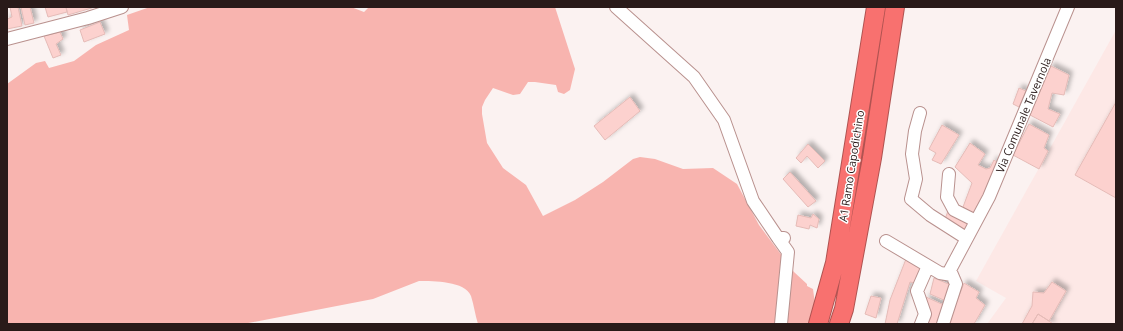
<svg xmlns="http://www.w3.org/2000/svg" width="1123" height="331" font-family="'Open Sans',sans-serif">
<defs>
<filter id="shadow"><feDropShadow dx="3.5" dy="-3.5" stdDeviation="2" flood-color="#0004"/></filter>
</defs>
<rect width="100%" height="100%" fill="#fbf2f1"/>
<path fill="#fde8e6" d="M 1116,30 L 1116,324 L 987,324 L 1006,298 L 976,281 Z"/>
<path fill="#f8b4af" d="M 150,7 L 351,7 L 364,12 L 369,7 L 555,7 L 575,69 L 570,90 L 564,94 L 558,92 L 556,85 L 535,82 L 528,82 L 520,94 L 513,95 L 493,88 L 485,100 L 482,107 L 482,114 L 487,143 L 503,168 L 526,185 L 543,216 L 575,200 L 603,182 L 633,159 L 640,157 L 655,159 L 683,169 L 713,168 L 737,184 L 759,225 L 794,272 L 807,284 L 807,286 L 813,289 L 815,304 L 812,324 L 478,324 C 475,315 474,305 471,296 C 465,281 434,281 419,281 L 373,299 L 243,324 L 7,324 L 7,84 L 36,63 L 45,61 L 49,68 L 74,61 L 96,45 L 129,30 L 127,15 Z"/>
<path fill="#fcd1ce" stroke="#e5bbb7" filter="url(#shadow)" d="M 10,7 L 18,7 L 22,26 L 7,29 L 7,19 L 12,17 Z
M 21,7 L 30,7 L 34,23 L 25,25 Z
M 45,7 L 66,7 L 67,12 L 48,17 Z
M 66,7 L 95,7 L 68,15 Z
M 100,22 L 105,34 L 84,42 L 80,30 Z
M 60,32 L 63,39 L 56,44 L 61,55 L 53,58 L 44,36 Z
M 1051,66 L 1069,75 L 1064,95 L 1052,93 L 1048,109 L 1060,114 L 1053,127 L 1030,115 Z
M 1019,88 L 1026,91 L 1019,107 L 1013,104 Z
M 630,97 L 640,111 L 605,140 L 594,126 Z
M 1116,102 L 1116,198 L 1075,175 Z
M 1029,124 L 1049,135 L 1044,148 L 1048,151 L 1039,169 L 1013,155 Z
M 942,125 L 959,135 L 941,164 L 932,160 L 936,153 L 929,149 Z
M 970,143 L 985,154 L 978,165 L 986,169 L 990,168 L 994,160 L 997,162 L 976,215 L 963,207 L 972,183 L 955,167 Z
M 808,144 L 825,161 L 818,168 L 807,156 L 801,163 L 796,158 Z
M 790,172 L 816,201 L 808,207 L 783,179 Z
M 948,211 L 971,224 L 966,231 L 945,219 Z
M 813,214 L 819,219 L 817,228 L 810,225 L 809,229 L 796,226 L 798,215 L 811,218 Z
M 906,259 L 922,267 L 915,283 L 910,282 L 897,324 L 885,324 L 890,300 Z
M 934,278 L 951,285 L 946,301 L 930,294 Z
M 1052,282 L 1066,291 L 1049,321 L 1038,314 L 1032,324 L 1022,324 L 1032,306 L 1033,292 L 1044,293 Z
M 964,283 L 979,292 L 976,298 L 985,305 L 974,324 L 948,324 Z
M 871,296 L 881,298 L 876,318 L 865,314 Z
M 926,297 L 946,306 L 939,324 L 928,324 L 931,317 L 927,308 Z
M 1038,314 L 1049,321 L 1053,324 L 1032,324 Z"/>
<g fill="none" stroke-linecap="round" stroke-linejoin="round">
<defs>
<path id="minor" d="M 616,7 L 694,77 L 724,120 L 753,201 L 778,238 L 784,238
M 7,39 L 88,18 L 122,7
M 920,113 L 915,131 L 912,154 L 916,179 L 911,199 L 930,215 L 966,238
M 949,174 L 947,197 L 954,210 L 976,221
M 778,238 L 788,252 L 781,324
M 886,241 L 940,273 L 952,275
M 921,324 L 925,314 L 917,291 L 928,266
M 943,324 L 956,284 L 950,270 L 989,197 L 1068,7"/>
<path id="highway" d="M 818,324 L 835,263 L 876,7
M 839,324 L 844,309 L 872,158 L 895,7"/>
</defs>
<use href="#minor" stroke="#b9918e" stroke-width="14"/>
<use href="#highway" stroke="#b05351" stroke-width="20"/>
<use href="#minor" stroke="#fff" stroke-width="12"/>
<use href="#highway" stroke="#f8716f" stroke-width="18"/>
</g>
<g text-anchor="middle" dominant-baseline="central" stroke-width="3" stroke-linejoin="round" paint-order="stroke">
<g font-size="11" fill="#291a19" stroke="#fff">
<text transform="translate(1023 115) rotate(-67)">Via Comunale Tavernola</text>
<text transform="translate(851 166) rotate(-81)">A1 Ramo Capodichino</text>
</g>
</g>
<rect width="1123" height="331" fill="none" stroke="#291a19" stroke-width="16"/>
</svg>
